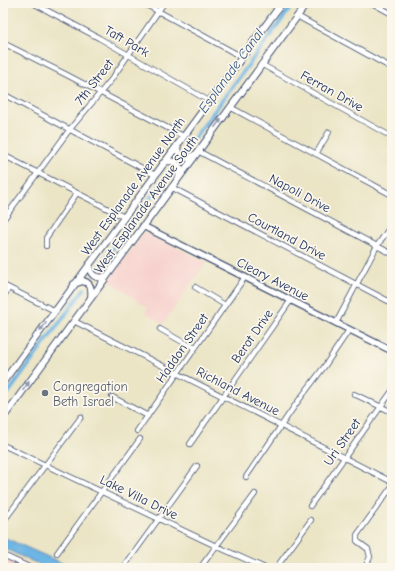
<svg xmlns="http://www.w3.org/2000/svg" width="395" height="571" font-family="'Comic Neue',sans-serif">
<rect width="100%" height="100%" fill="#fbf7ec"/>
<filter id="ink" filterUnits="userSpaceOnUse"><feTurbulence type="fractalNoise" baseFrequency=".025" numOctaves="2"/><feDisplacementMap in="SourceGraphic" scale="8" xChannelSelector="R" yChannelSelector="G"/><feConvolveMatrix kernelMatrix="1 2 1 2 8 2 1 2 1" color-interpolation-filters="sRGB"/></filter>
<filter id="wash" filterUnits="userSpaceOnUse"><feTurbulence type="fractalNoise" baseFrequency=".012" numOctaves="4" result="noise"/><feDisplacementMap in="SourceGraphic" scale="16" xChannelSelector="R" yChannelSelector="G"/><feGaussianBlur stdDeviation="0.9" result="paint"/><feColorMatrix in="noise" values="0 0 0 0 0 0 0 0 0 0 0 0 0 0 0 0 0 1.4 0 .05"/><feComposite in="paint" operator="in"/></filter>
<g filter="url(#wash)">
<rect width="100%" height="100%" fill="#ebe5c6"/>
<path fill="#f7d0cc" d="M 144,232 L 206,262 L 163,324 L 145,312 L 148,308 L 109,280 Z
M 3,552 L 39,568 L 3,568 Z"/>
<path fill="#6db5e4" stroke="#4472a1" d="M 3,537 L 73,568 L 47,568 L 3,548 Z"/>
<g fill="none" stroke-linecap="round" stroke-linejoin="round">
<path stroke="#6db5e4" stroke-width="4" d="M 185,151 L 294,3
M 97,270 L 172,169
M 3,400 L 84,289"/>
</g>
</g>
<g filter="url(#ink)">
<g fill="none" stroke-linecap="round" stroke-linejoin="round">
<defs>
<path id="minor" d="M 33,3 L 99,38 L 209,101
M 143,3 L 242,57
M 270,3 L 279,8
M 372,3 L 392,14
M 297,16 L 392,68
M 3,43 L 67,75 L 183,136
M 261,64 L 392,137
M 3,94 L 155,175
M 230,107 L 392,195
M 198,151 L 392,254
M 316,154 L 329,132
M 3,155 L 124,217
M 171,187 L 392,303
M 3,220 L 70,129 L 111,80 L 164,3
M 46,246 L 46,238 L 77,193
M 3,285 L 55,311
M 195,287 L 225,305
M 3,297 L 9,288
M 74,321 L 392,482
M 336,323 L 377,246 L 392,224
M 160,329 L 186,344 L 196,347
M 354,394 L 392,412
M 112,397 L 148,416
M 137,431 L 245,277
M 190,444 L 291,300
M 3,445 L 216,546 L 265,568
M 246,477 L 296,404 L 324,367 L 349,330
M 310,506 L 392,391
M 3,522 L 81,417
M 57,553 L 140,439
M 3,555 L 31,568
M 123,568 L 197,466
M 200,568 L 255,494
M 276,568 L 311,520
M 365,568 L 370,557 L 368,549 L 357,541 L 357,535 L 392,486"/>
<path id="tertiary" d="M 143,226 L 392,351"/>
<path id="secondary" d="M 178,144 L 177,150 L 182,157 L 189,158 L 194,155
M 163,163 L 169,161 L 175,162 L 181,169 L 179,175
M 89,265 C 90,275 96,280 106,276
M 74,284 L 83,281 C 91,283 92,289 91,297
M 3,382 L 282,3
M 3,418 L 307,3"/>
</defs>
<use href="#minor" stroke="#3a4a6e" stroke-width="6"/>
<use href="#tertiary" stroke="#3a4a6e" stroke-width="8"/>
<use href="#secondary" stroke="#3a4a6e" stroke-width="8"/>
<use href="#minor" stroke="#fff" stroke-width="4.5"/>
<use href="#tertiary" stroke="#fff" stroke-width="5.5"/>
<use href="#secondary" stroke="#fff" stroke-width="6"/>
</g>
<defs><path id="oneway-solid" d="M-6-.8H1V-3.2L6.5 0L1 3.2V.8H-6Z"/></defs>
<g fill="#8d97ae">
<use href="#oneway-solid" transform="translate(218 123) rotate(-54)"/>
<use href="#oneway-solid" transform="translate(43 327) rotate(126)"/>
<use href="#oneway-solid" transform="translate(26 386) rotate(-54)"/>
</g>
</g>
<circle fill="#6b7280" stroke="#fbf7ec" stroke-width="1.5" cx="45" cy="393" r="4"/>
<g text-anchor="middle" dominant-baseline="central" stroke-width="3.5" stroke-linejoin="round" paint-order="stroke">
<g font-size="13" fill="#1b2f5e" stroke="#fbf7ec">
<text transform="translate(127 41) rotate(30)">Taft Park</text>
<text transform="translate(94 82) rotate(-52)">7th Street</text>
<text transform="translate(332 91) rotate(29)">Ferran Drive</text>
<text transform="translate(133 186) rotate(-54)">West Esplanade Avenue North</text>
<text transform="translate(300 193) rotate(28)">Napoli Drive</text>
<text transform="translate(146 204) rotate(-54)">West Esplanade Avenue South</text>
<text transform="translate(287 236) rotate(28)">Courtland Drive</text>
<text transform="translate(273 279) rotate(27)">Cleary Avenue</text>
<text transform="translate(252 336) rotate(-55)">Berot Drive</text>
<text transform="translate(182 348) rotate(-55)">Haddon Street</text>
<text transform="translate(238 391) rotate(27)">Richland Avenue</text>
<text transform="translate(342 442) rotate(-55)">Uri Street</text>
<text transform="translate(139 497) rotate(26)">Lake Villa Drive</text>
</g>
<g font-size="13" fill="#5b616d" stroke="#fbf7ec" text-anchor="start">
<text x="53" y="386">Congregation<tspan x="53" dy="15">Beth Israel</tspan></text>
</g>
<g font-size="14" font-style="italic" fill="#345786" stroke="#fbf7ec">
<text transform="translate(231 71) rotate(-54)">Esplanade Canal</text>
</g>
</g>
<rect width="395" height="571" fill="none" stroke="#fbf7ec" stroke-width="16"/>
</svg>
